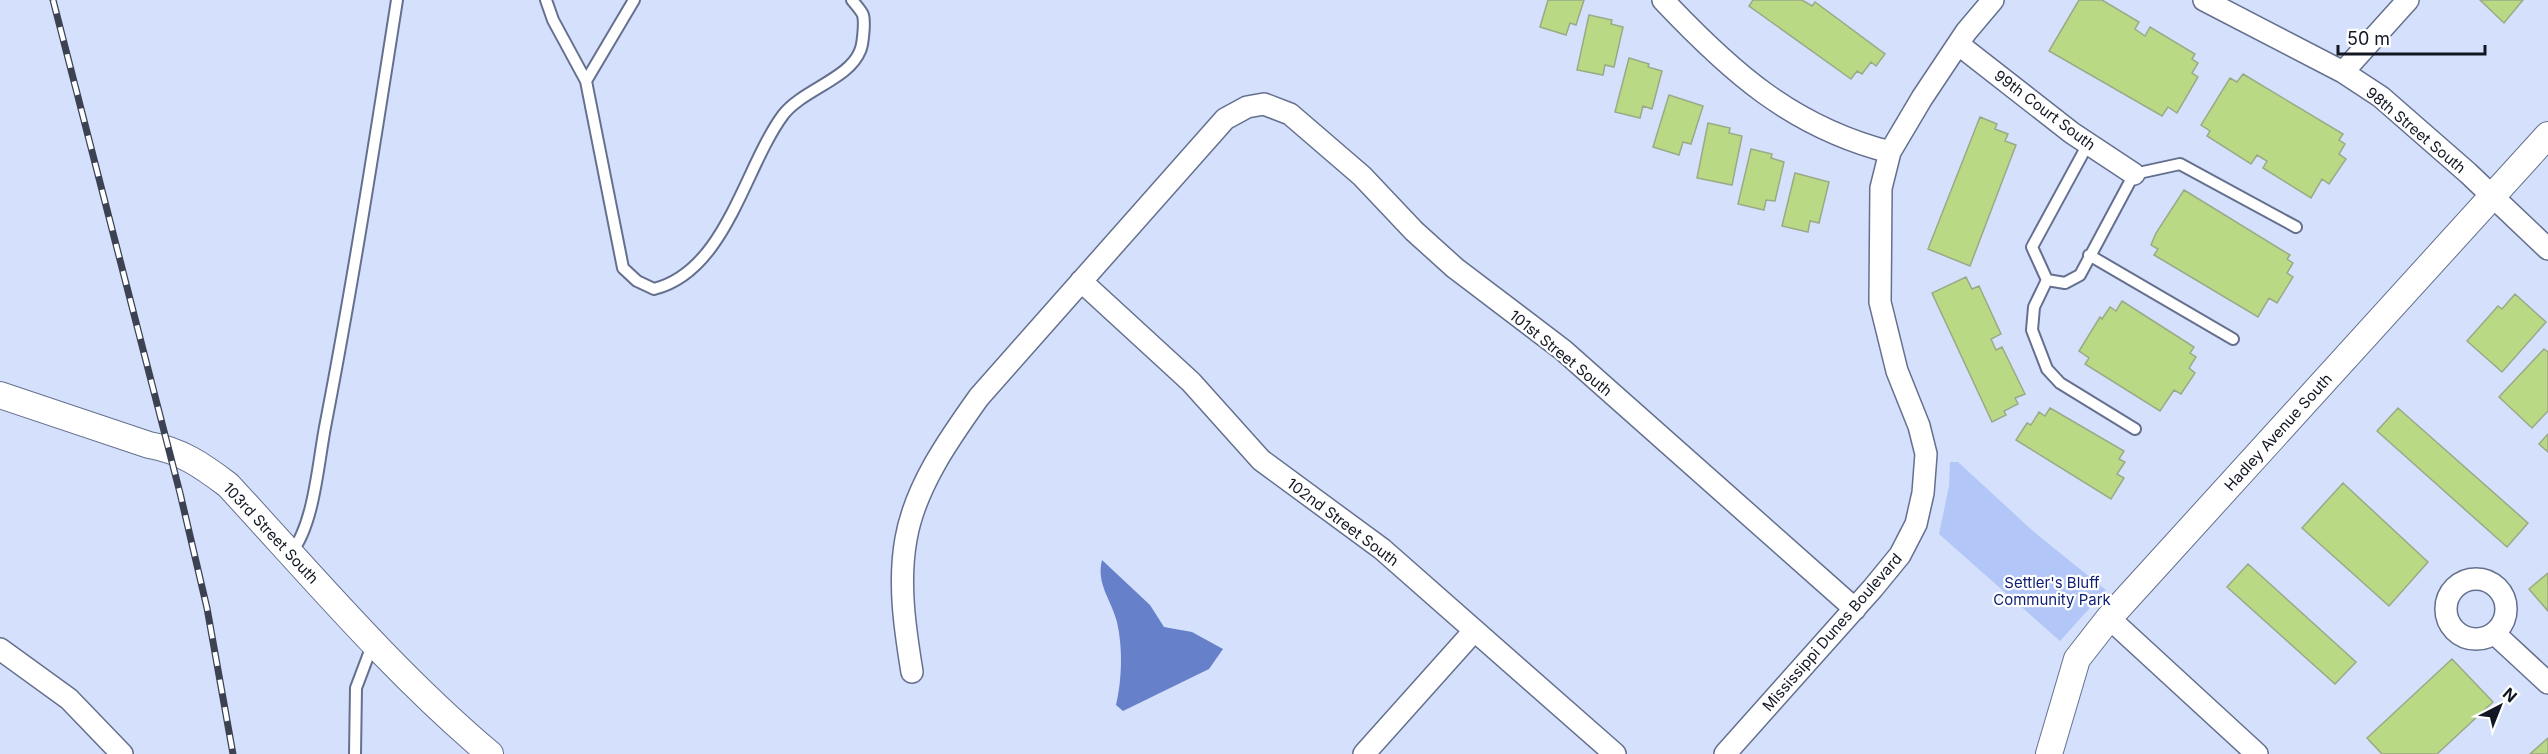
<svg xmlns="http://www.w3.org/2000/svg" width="2548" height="754" font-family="Inter,sans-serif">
<rect width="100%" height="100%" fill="#d4e0fc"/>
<path fill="#b2c7f8" d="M 1950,462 L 1958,462 L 2034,532 L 2106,590 L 2060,641 L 1939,534 L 1949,486 Z"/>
<path fill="#6681c9" d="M 1102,560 L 1150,605 L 1164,627 L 1192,632 L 1223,649 L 1209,669 L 1123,711 L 1116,705 C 1122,680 1123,648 1117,622 C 1111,599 1096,584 1102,560 Z"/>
<path fill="#bad985" stroke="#9ba987" stroke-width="1.5" d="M 1548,0 L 1584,0 L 1576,25 L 1570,23 L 1566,35 L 1540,27 Z
M 1753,0 L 1802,0 L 1812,6 L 1815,2 L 1885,54 L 1876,66 L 1871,62 L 1862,74 L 1857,71 L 1851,79 L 1749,6 Z
M 2079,0 L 2102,0 L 2139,22 L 2135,29 L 2145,36 L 2150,27 L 2195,54 L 2192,59 L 2198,63 L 2192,73 L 2198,77 L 2177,113 L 2168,107 L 2162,116 L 2049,51 Z
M 2480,0 L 2523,0 L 2504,23 Z
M 1589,15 L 1612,20 L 1611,24 L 1623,27 L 1614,67 L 1605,65 L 1603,75 L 1577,70 Z
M 1629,58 L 1649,64 L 1648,67 L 1662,71 L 1652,109 L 1643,106 L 1640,118 L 1615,112 Z
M 2243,74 L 2343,134 L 2339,140 L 2345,144 L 2339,154 L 2346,159 L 2329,184 L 2322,179 L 2311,198 L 2263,168 L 2267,161 L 2257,155 L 2251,164 L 2207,136 L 2210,131 L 2201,125 L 2230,78 L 2237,82 Z
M 1669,95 L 1703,106 L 1691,144 L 1683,142 L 1679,155 L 1653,147 Z
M 1980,117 L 1997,124 L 1995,129 L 2008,134 L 2005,141 L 2016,145 L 1970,266 L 1928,249 Z
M 1708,123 L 1730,128 L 1729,133 L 1742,136 L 1732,185 L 1697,178 Z
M 1751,149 L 1772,154 L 1771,158 L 1784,162 L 1775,201 L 1766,200 L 1764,210 L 1738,204 Z
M 1795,173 L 1829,182 L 1819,223 L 1810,221 L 1808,232 L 1782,226 Z
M 2184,190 L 2290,255 L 2287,259 L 2293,263 L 2287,273 L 2293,277 L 2277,303 L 2269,298 L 2258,317 L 2154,255 L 2158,249 L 2151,245 L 2156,233 Z
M 1966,277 L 1972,289 L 1979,286 L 2001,334 L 1991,339 L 1996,350 L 2002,347 L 2025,394 L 2015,398 L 2018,404 L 2004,411 L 2006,415 L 1992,422 L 1932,293 Z
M 2515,294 L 2546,322 L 2502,372 L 2467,341 L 2498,306 L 2502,309 Z
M 2122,301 L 2194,347 L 2190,353 L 2196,357 L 2189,368 L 2195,373 L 2181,394 L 2174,390 L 2160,411 L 2085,364 L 2089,358 L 2079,351 L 2100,317 L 2102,319 L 2110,307 L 2116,311 Z
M 2544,349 L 2548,352 L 2548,411 L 2532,428 L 2499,397 Z
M 2050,408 L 2124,451 L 2119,459 L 2125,462 L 2117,474 L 2124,478 L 2111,499 L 2016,440 L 2027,423 L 2031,425 L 2039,412 L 2045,416 Z
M 2398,408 L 2528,523 L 2507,547 L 2377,431 Z
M 2548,434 L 2548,452 L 2539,444 Z
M 2343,483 L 2428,562 L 2389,606 L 2302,528 Z
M 2248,564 L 2356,662 L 2335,684 L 2227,587 Z
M 2548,573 L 2548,611 L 2529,589 Z
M 2452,659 L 2493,702 L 2437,754 L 2382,754 L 2367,738 Z
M 2548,738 L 2548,754 L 2530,754 Z"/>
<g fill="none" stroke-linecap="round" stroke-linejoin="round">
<defs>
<path id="service" d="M 546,0 L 553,20 L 586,81 L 623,268 L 637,281 L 654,289 C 726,271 744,168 783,115 C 802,90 849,79 860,51 C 863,45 865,22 863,15 C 861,10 855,4 852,0
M 586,81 L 634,0
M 2089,255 L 2233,339
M 2047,280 L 2065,283 L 2080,275 L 2134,174 L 2180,164 L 2296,227
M 2047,280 L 2034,307 L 2032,330 L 2047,369 L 2060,383 L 2135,429
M 2047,280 L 2032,247 L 2088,144
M 291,553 C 315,523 318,461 326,422 C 353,282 375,141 397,0
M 355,754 L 356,688 L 373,643"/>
<path id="minor" d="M 1663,0 C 1731,72 1792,127 1890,152
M 2204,0 L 2343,72 L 2381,97 L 2468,173 L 2548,249
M 1958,44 L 2072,133 L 2134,174
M 2343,72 L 2408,0
M 1081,281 L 1191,382 L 1261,460 L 1382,549 L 1615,754
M2446 609a30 30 0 1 1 60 0a30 30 0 1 1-60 0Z
M 2109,618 L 2257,754
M 2494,633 L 2548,683
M 0,649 L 69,699 L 122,754
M 912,672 C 905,629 898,583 906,539 C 915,487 949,439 979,397 L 1225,119 L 1247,107 L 1264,104 L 1290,114 L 1362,176 L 1414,231 L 1455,268 L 1563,350 L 1855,609
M 1364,754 L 1474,631
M 1725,754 L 1873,588 L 1900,555 L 1916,524 L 1923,493 L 1926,454 L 1919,426 L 1897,371 L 1880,302 L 1881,188 L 1890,152 L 1922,98 L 1966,32 L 1993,0"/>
<path id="tertiary" d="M 0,395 L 149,445 C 180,450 203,466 228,485 C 313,577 394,673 490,754
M 2049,754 L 2077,659 L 2109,618 L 2548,135"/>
</defs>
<use href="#service" stroke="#64708e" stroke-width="14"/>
<use href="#minor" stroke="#64708e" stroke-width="24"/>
<use href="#tertiary" stroke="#64708e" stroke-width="28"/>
<use href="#service" stroke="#fff" stroke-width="10"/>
<use href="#minor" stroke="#fff" stroke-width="21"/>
<use href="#tertiary" stroke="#fff" stroke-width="26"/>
<defs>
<path id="rail" d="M 53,0 L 180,493 L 207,608 L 233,754"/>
</defs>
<use href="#rail" stroke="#3c4252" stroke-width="7"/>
<use href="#rail" stroke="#fff" stroke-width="4.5" stroke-dasharray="14" stroke-linecap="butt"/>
</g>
<g text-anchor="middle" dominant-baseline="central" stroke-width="4.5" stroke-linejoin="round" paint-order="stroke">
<g font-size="15" fill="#121723" stroke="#fff">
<text transform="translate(2045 110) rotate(37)">99th Court South</text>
<text transform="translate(2416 130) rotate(40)">98th Street South</text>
<text transform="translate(1561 353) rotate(39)">101st Street South</text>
<text transform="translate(2278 432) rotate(-48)">Hadley Avenue South</text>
<text transform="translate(1343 522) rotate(37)">102nd Street South</text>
<text transform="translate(271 533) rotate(47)">103rd Street South</text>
<text transform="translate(1832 632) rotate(-49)">Mississippi Dunes Boulevard</text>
</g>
<g font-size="15" fill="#0e1d71" stroke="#fff">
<text x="2052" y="582">Settler's Bluff<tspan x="2052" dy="17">Community Park</tspan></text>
</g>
</g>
<g transform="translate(2500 706) rotate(42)" stroke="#ffffff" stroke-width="4.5" paint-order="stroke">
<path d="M0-4.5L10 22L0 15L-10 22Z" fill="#121723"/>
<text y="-9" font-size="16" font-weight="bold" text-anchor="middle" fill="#121723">N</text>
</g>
<path d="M2338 45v9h147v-9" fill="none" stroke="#121723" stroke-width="3"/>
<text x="2347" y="45" font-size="18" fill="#121723" stroke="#ffffff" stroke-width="4.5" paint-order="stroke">50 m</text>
</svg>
